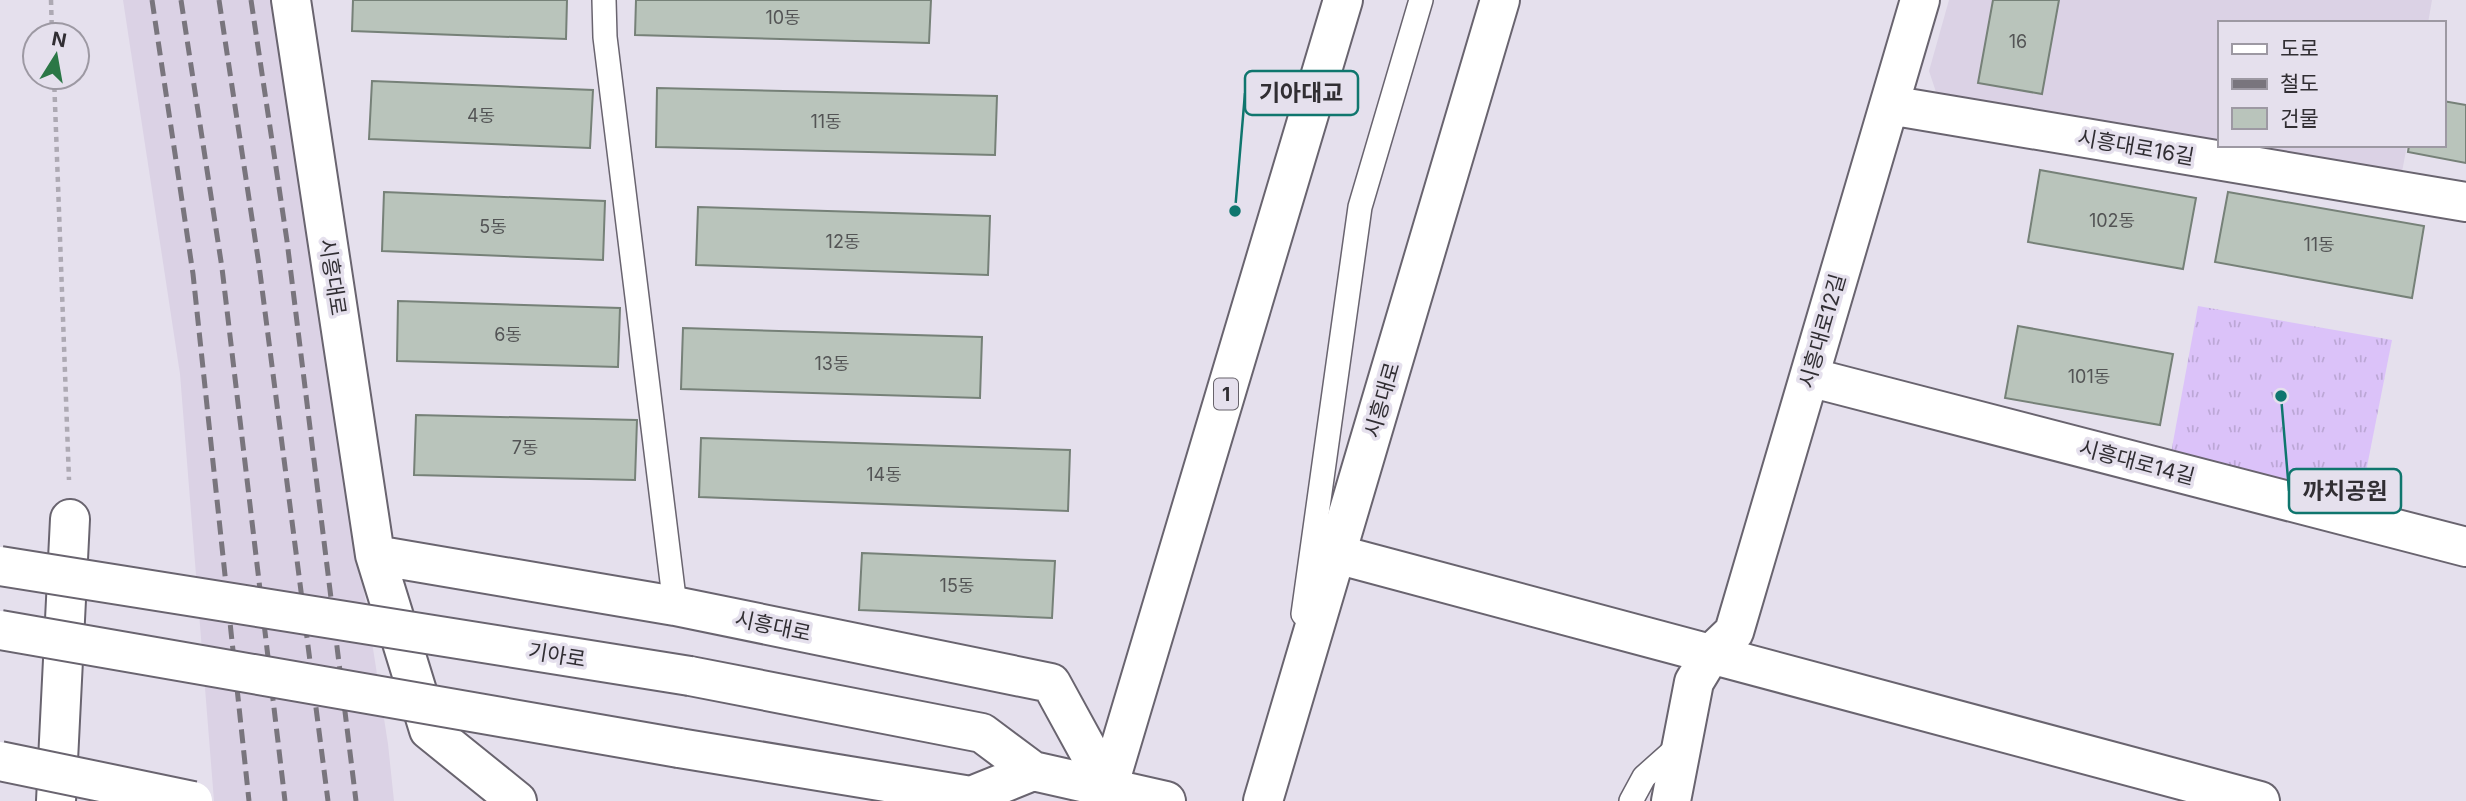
<svg xmlns="http://www.w3.org/2000/svg" width="2466" height="801" font-family="Inter,'Noto Sans KR',sans-serif">
<defs>
<pattern id="grass-tufts" width="24" height="20" patternUnits="userSpaceOnUse" patternTransform="scale(1.75)"><rect width="24" height="20" fill="#dbc2f9"/><path d="M3 7l-1-3M5 7V3M7 7l1-3M15 17l-1-3M17 17v-4M19 17l1-3" fill="none" stroke="#bca7d6"/></pattern>
</defs>
<rect width="100%" height="100%" fill="#e5e0ed"/>
<path fill="#dbd2e5" d="M 123,0 L 271,0 L 388,744 L 394,801 L 214,801 L 180,374 Z
M 1949,0 L 2432,0 L 2428,23 L 2219,23 L 2219,141 L 1936,92 L 1929,71 Z
M 2245,145 L 2407,145 L 2402,172 Z"/>
<path fill="url(#grass-tufts)" d="M 2198,306 L 2392,340 L 2360,502 L 2171,453 Z"/>
<path fill="#b9c4bb" stroke="#768178" stroke-width="2" d="M 353,0 L 567,0 L 566,39 L 352,31 Z
M 636,0 L 931,0 L 929,43 L 635,35 Z
M 1993,0 L 2059,0 L 2042,94 L 1978,83 Z
M 372,81 L 593,90 L 590,148 L 369,139 Z
M 657,88 L 997,96 L 995,155 L 656,147 Z
M 2443,101 L 2466,105 L 2466,163 L 2408,152 L 2409,145 L 2443,145 Z
M 2040,170 L 2196,198 L 2183,269 L 2028,242 Z
M 384,192 L 605,201 L 603,260 L 382,251 Z
M 2228,192 L 2424,226 L 2412,298 L 2215,262 Z
M 698,207 L 990,216 L 988,275 L 696,265 Z
M 398,301 L 620,308 L 618,367 L 397,361 Z
M 2018,326 L 2173,354 L 2160,425 L 2005,398 Z
M 683,328 L 982,337 L 980,398 L 681,389 Z
M 416,415 L 637,420 L 635,480 L 414,475 Z
M 701,438 L 1070,450 L 1068,511 L 699,497 Z
M 862,553 L 1055,561 L 1052,618 L 859,610 Z"/>
<g fill="none" stroke-linecap="round" stroke-linejoin="round">
<defs>
<path id="lane" d="M 604,0 L 605,37 L 675,606
M 1303,614 L 1360,207 L 1421,0
M 1631,801 L 1644,777 L 1681,744"/>
<path id="street" d="M 291,0 L 375,555 L 429,730 L 517,801
M 1889,105 L 2466,202
M 1809,377 L 2466,547
M 1336,554 L 2260,801
M 375,555 L 675,606 L 1051,683 L 1108,787
M 56,801 L 70,519
M 1671,801 L 1694,682 L 1711,654 L 1734,632 L 1920,0"/>
<path id="secondary" d="M 690,676 L 982,733 L 1033,771 L 1166,801
M 679,748 L 971,796 L 1033,771"/>
<path id="primary" d="M 1104,801 L 1343,0
M 1263,801 L 1500,0"/>
</defs>
<use href="#lane" stroke="#69646f" stroke-width="26"/>
<use href="#street" stroke="#69646f" stroke-width="42"/>
<use href="#secondary" stroke="#69646f" stroke-width="42"/>
<use href="#primary" stroke="#69646f" stroke-width="42"/>
<path stroke="#ada9b3" stroke-width="4.5" stroke-dasharray="5 5" stroke-linecap="butt" d="M 51,0 L 52,35
M 54,77 L 69,480"/>
<use href="#lane" stroke="#fff" stroke-width="23"/>
<use href="#street" stroke="#fff" stroke-width="38"/>
<use href="#secondary" stroke="#fff" stroke-width="38"/>
<use href="#primary" stroke="#fff" stroke-width="38"/>
<path stroke="#79757d" stroke-width="5" stroke-dasharray="14 7" stroke-linecap="butt" d="M 152,0 L 193,274 L 249,801
M 181,0 L 222,268 L 285,801
M 219,0 L 259,265 L 328,801
M 251,0 L 287,241 L 356,801"/>
<defs>
<path id="secondary-bridge" d="M 0,566 L 690,676
M 0,630 L 679,748"/>
<path id="highway-bridge" d="M 0,761 L 193,801"/>
</defs>
<use href="#secondary-bridge" stroke="#69646f" stroke-width="42" stroke-linecap="butt"/>
<use href="#highway-bridge" stroke="#69646f" stroke-width="42" stroke-linecap="butt"/>
<use href="#secondary-bridge" stroke="#fff" stroke-width="38"/>
<use href="#highway-bridge" stroke="#fff" stroke-width="38"/>
</g>
<g text-anchor="middle" dominant-baseline="central" stroke-width="7" stroke-linejoin="round" paint-order="stroke">
<g font-size="18" fill="#535455">
<text x="783" y="17">10동</text>
<text x="2018" y="41">16</text>
<text x="481" y="115">4동</text>
<text x="826" y="121">11동</text>
<text x="2112" y="220">102동</text>
<text x="493" y="226">5동</text>
<text x="843" y="241">12동</text>
<text x="2319" y="244">11동</text>
<text x="508" y="334">6동</text>
<text x="832" y="363">13동</text>
<text x="2089" y="376">101동</text>
<text x="525" y="447">7동</text>
<text x="884" y="474">14동</text>
<text x="957" y="585">15동</text>
</g>
<rect fill="#e5e0ed" stroke="#67636b" stroke-width="2" x="1214" y="378.5" width="24" height="31" rx="5"/>
<g font-size="19" font-weight="bold" fill="#312e33">
<text x="1226" y="394">1</text>
</g>
<g font-size="21" fill="#312e33" stroke="#e5e0ed">
<text transform="translate(2136 147) rotate(10)">시흥대로16길</text>
<text transform="translate(333 277) rotate(81)">시흥대로</text>
<text transform="translate(1822 331) rotate(-74)">시흥대로12길</text>
<text transform="translate(1382 400) rotate(-74)">시흥대로</text>
<text transform="translate(2137 462) rotate(15)">시흥대로14길</text>
<text transform="translate(773 626) rotate(12)">시흥대로</text>
<text transform="translate(557 655) rotate(9)">기아로</text>
</g>
</g>
<path fill="none" stroke="#0f766e" stroke-width="2.5" d="M1235 211L1245 93M2281 396L2289 491"/>
<g fill="#0f766e" stroke="#e5e0ed" stroke-width="2.5">
<circle cx="1235" cy="211" r="7"/>
<circle cx="2281" cy="396" r="7"/>
</g>
<g fill="#e5e0ed" stroke="#0f766e" stroke-width="2.5">
<rect x="1245" y="71" width="113" height="44" rx="7"/>
<rect x="2289" y="469" width="112" height="44" rx="7"/>
</g>
<g font-size="23" text-anchor="middle" font-weight="bold" fill="#312e33">
<text x="1301" y="101">기아대교</text>
<text x="2345" y="499">까치공원</text>
</g>
<rect x="2218" y="21" width="228" height="126" fill="#e5e0ed" stroke="#9d99a3" stroke-width="2"/>
<rect x="2232" y="44" width="35" height="10" fill="#ffffff" stroke="#9d99a3" stroke-width="2"/>
<text x="2280" y="56" font-size="21" fill="#312e33">도로</text>
<rect x="2232" y="79" width="35" height="10" fill="#79757d" stroke="#9d99a3" stroke-width="2"/>
<text x="2280" y="91" font-size="21" fill="#312e33">철도</text>
<rect x="2232" y="108" width="35" height="21" fill="#b9c4bb" stroke="#9d99a3" stroke-width="2"/>
<text x="2280" y="126" font-size="21" fill="#312e33">건물</text>
<g transform="translate(56 56) rotate(11)"><circle r="33" fill="#e5e0ed" stroke="#9d99a3" stroke-width="2"/>
<path d="M0-5L12 26L0 18L-12 26Z" fill="#2b7746"/>
<text y="-10" font-size="19" font-weight="bold" text-anchor="middle" fill="#312e33">N</text>
</g>
</svg>
